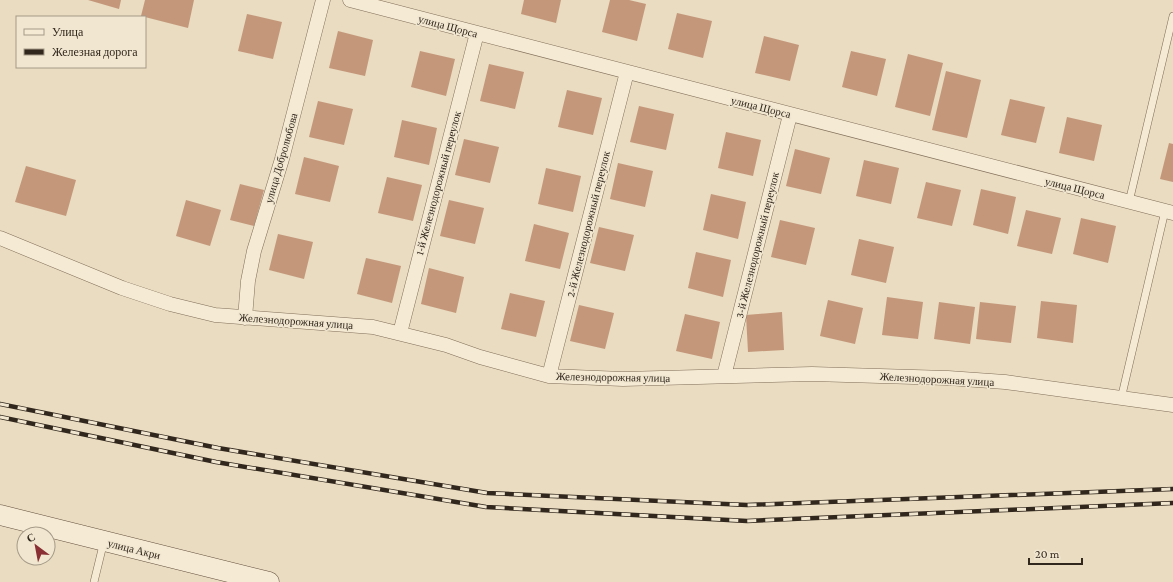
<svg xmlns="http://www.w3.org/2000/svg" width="1173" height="582" font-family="'Crimson Pro',serif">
<rect width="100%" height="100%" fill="#e9dcc1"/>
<path fill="#c4977a" d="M 88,0 L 121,0 L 119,9 Z
M 145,0 L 194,0 L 188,28 L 141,16 Z
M 524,0 L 561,0 L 556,23 L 521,14 Z
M 610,0 L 629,0 L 646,4 L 637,41 L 602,32 Z
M 677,13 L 712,21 L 703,58 L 668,49 Z
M 247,14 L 282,22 L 273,59 L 238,51 Z
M 338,31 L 373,40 L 365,76 L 329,68 Z
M 764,36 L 799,45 L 790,81 L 755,73 Z
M 420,51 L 455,59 L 446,96 L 411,87 Z
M 851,51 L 886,59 L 877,96 L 842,87 Z
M 908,54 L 943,63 L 930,116 L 895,107 Z
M 489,64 L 524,72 L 515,109 L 480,101 Z
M 946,71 L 981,80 L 967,138 L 932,130 Z
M 567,90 L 602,98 L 593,135 L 558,127 Z
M 1010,99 L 1045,107 L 1036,143 L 1001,135 Z
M 318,101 L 353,109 L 344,145 L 309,137 Z
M 639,106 L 674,114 L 666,150 L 630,142 Z
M 1067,117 L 1102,125 L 1094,161 L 1059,153 Z
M 402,120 L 437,128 L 429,165 L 394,157 Z
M 726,132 L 761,140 L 753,176 L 718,168 Z
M 464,139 L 499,147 L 490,183 L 455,175 Z
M 1169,143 L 1173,144 L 1173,182 L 1160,179 Z
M 795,149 L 830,158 L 821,194 L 786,186 Z
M 304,157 L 339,166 L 330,202 L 295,194 Z
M 864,160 L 899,168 L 891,204 L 856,196 Z
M 618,163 L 653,171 L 645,207 L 610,199 Z
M 26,166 L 76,180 L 66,216 L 15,202 Z
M 546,168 L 581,176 L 573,212 L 538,204 Z
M 387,177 L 422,185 L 413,221 L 378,213 Z
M 926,182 L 961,190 L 952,226 L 917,218 Z
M 240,184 L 264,190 L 254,226 L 230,220 Z
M 981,189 L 1016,197 L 1008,234 L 973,225 Z
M 711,194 L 746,202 L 738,239 L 703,230 Z
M 186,200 L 221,210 L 210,246 L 176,236 Z
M 449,200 L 484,208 L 475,244 L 440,236 Z
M 1026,210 L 1061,218 L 1052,254 L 1017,246 Z
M 1081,218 L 1116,226 L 1108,263 L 1073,254 Z
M 780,220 L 815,228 L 806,265 L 771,257 Z
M 534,224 L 569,233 L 560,269 L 525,261 Z
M 599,227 L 634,235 L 625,271 L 590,263 Z
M 278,234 L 313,242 L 304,279 L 269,270 Z
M 859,239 L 894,247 L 886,283 L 851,275 Z
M 696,252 L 731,260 L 723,297 L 688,288 Z
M 366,258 L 401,266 L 392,303 L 357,294 Z
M 429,268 L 464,277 L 456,313 L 421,304 Z
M 510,293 L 545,301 L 536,337 L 501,329 Z
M 887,297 L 923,302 L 918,339 L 882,335 Z
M 828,300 L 863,308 L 855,344 L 820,336 Z
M 1041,301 L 1077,305 L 1073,343 L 1037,338 Z
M 939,302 L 975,307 L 970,344 L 934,339 Z
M 980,302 L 1016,306 L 1011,343 L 976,339 Z
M 579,305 L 614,313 L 605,349 L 570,341 Z
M 782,312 L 784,350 L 748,352 L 746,315 Z
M 685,314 L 720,322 L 712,359 L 676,351 Z"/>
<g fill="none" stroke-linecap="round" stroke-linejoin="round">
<defs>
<path id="service" d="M 1129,202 L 1173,16
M 1121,399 L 1165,211
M 94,582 L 104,541"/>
<path id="minor" d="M 350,0 L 1173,213
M 0,238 L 122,288 L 170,304 L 215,315 L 373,327 L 446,345 L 480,357 L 549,376 L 623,379 L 812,374 L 948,378 L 1005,382 L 1173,405
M 245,318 L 248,281 L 254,251 L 282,159 L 323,0
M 400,333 L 477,33
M 549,376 L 627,72
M 724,376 L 790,115"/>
<path id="secondary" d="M 0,515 L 269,582"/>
</defs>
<use href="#service" stroke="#816e5a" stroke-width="8"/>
<use href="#minor" stroke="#816e5a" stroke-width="15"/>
<use href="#secondary" stroke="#634f3e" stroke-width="21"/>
<use href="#service" stroke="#f5ead3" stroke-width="7"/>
<use href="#minor" stroke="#f5ead3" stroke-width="14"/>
<use href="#secondary" stroke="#f5ead3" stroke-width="20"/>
<defs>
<path id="rail" d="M 0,404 L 218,448 L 487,493 L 747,505 L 1173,489
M 0,417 L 216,462 L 486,507 L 747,521 L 1173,503"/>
</defs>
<use href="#rail" stroke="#32271d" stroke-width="4.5"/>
<use href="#rail" stroke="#f1e7d0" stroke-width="3" stroke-dasharray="9" stroke-linecap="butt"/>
</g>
<g text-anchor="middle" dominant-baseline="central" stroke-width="3" stroke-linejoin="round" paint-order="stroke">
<g font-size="11" fill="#32271d" stroke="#f1e7d0">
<text transform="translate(448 26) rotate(15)">улица Щорса</text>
<text transform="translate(761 107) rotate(14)">улица Щорса</text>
<text transform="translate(281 158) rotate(-74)">улица Добролюбова</text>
<text transform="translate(438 183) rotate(-75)">1-й Железнодорожный переулок</text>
<text transform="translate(1075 188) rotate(14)">улица Щорса</text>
<text transform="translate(588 224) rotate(-76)">2-й Железнодорожный переулок</text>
<text transform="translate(757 245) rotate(-76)">3-й Железнодорожный переулок</text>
<text transform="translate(296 321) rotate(4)">Железнодорожная улица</text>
<text transform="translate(613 377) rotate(1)">Железнодорожная улица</text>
<text transform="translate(937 379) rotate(3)">Железнодорожная улица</text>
<text transform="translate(134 549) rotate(14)">улица Акри</text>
</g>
</g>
<rect x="16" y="16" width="130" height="52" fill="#f1e7d0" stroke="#a59a88"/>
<rect x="24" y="29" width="20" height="6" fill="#f5ead3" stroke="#a59a88"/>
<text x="52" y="36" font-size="12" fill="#32271d">Улица</text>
<rect x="24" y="49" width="20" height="6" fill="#32271d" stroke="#a59a88"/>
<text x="52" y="56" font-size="12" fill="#32271d">Железная дорога</text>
<g transform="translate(36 546) rotate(328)"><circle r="19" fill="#f1e7d0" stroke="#a59a88"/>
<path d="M0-3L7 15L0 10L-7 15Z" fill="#8a3034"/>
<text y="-6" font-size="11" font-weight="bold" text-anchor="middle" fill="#32271d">С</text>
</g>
<path d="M1029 558v6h53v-6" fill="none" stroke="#32271d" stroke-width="2"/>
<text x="1035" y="558" font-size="12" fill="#32271d" stroke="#f1e7d0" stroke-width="3" paint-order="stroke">20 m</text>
</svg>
